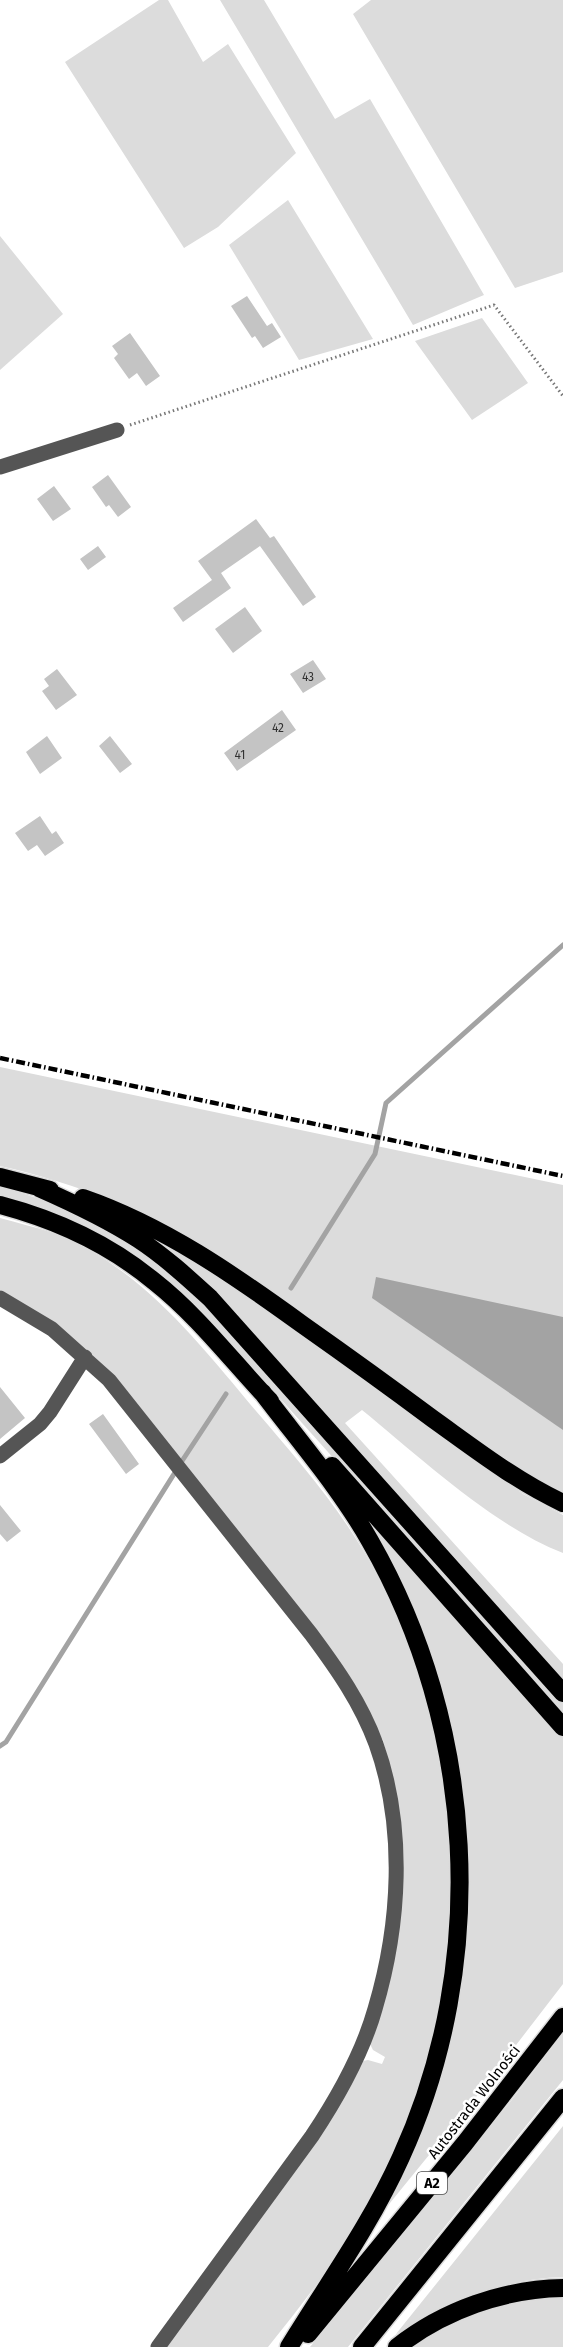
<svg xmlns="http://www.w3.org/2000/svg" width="563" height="2347" font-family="'Fira Sans',sans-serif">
<rect width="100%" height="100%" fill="#fff"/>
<path fill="#dcdcdc" d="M 159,0 L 168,0 L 203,62 L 228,44 L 296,153 L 218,227 L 184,248 L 65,62 Z
M 220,0 L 264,0 L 335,119 L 370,99 L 484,295 L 413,325 Z
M 371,0 L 563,0 L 563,272 L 515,288 L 353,14 Z
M 288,200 L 373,339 L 299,360 L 229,245 Z
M 0,236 L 63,314 L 0,370 Z
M 482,318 L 528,383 L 472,420 L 415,341 Z
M 0,1067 L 563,1185 L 563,1492 L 526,1473 L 489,1448 L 218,1254 C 151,1213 77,1183 0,1166 Z
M 0,1186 L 64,1207 L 124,1237 L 189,1288 L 243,1342 L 563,1703 L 563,1715 L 219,1330 C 198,1308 176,1285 151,1266 C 107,1231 53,1214 0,1196 Z
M 0,1218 C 17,1223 36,1227 53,1233 C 140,1266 198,1342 256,1411 C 298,1460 340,1508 371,1564 C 472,1753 477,1970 389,2165 C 359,2231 313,2291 268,2347 L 165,2347 L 363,2061 L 368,2060 L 382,2064 L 385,2057 L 373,2050 L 369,2042 L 380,2009 L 396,1793 L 383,1740 L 104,1368 L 46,1319 L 0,1290 Z
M 154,1236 L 240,1288 L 523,1494 L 563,1515 L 563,1553 C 492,1525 421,1458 362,1410 L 345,1423 L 563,1664 L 563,1679 L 234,1310 L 207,1285 L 151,1242 Z
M 370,1519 L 563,1737 L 563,1984 L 473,2101 L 381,2214 L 407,2163 L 465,1923 L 468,1877 L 461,1786 L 451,1734 L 367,1522 Z
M 563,2033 L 563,2080 L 348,2347 L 310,2347 L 511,2101 Z
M 563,2126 L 563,2277 C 501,2278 448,2305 396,2334 Z
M 563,2297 L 563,2347 L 412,2347 C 461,2317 504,2299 563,2297 Z"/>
<path fill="#a3a3a3" d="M 376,1277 L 563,1317 L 563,1430 L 372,1298 Z"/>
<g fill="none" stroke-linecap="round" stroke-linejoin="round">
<path stroke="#a3a3a3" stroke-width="5" d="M 291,1288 L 375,1154 L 386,1103 L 563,945
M 182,1461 L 226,1394
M 0,1746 L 6,1742 L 174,1474"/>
</g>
<path fill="#c4c4c4" d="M 247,296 L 267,326 L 272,323 L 281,337 L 263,348 L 255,336 L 252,338 L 231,306 Z
M 130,333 L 160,376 L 146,386 L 137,373 L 129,379 L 114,358 L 118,354 L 112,346 Z
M 108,475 L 131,507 L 118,517 L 109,505 L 106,507 L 92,487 Z
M 54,486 L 71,509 L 53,521 L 37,499 Z
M 256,519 L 270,538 L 274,536 L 316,597 L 303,606 L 260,546 L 221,573 L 231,588 L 183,622 L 173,608 L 212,580 L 198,561 Z
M 98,546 L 106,557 L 88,570 L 80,559 Z
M 245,607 L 262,631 L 233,653 L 215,629 Z
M 313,660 L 326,679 L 303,693 L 290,674 Z
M 57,669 L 77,695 L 56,710 L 42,691 L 49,686 L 44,679 Z
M 282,710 L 296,730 L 237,771 L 224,753 Z
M 47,736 L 62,758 L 40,774 L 26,752 Z
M 110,736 L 132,764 L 120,773 L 99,746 Z
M 40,816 L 52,834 L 56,831 L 64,843 L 45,856 L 37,845 L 28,851 L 15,833 Z
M 0,1387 L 25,1418 L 0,1439 Z
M 103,1414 L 139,1464 L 126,1474 L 89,1424 Z
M 0,1505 L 21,1531 L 7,1542 L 0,1534 Z"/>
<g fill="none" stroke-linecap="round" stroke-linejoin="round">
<defs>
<path id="highway" d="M 0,1177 L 50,1190
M 39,1188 C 73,1203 107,1219 138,1239 C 164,1256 187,1277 210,1298 L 563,1693
M 83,1198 C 164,1226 234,1275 303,1325 C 347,1356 390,1387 433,1419 C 475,1449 516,1481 563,1503
M 0,1205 C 57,1220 109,1244 155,1282 C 198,1316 232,1361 270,1401
M 262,1392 C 299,1441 340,1488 370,1541 C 476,1726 490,1962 401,2157 C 371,2224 327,2285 289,2347
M 332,1466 L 563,1727
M 308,2334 L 465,2143 L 563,2017
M 362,2347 L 563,2098
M 397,2347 C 444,2310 504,2289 563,2288"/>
</defs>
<use href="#highway" stroke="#dbdbdb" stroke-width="21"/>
<path stroke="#777" stroke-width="3" stroke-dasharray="1.5 3" stroke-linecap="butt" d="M 130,425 L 494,305 L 563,396"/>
<path stroke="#555" stroke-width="15" d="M 0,467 L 117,430
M 0,1298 L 52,1329 L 109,1380 L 311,1634 C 337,1669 361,1703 376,1744 C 406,1828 400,1925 375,2009 C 362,2055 338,2097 312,2136 L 158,2347
M 0,1456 L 40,1424 L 50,1412 L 85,1357"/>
<use href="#highway" stroke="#000" stroke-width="18"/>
<path stroke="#000" stroke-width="4.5" stroke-dasharray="9 3 1.5 3" stroke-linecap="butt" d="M 0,1058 L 563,1176"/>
</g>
<g text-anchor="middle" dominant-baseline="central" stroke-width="5" stroke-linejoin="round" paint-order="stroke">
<g font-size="12" fill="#313131">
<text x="308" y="677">43</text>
<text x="278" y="728">42</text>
<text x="240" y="755">41</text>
</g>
<rect fill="#fff" stroke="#4c4c4c" stroke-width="1.5" x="417" y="2172" width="30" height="22" rx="4.5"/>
<g font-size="14" font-weight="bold" fill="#000">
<text x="432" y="2183">A2</text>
</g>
<g font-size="15" fill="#000" stroke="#fff">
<text transform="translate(474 2102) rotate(-52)">Autostrada Wolności</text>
</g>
</g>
</svg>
